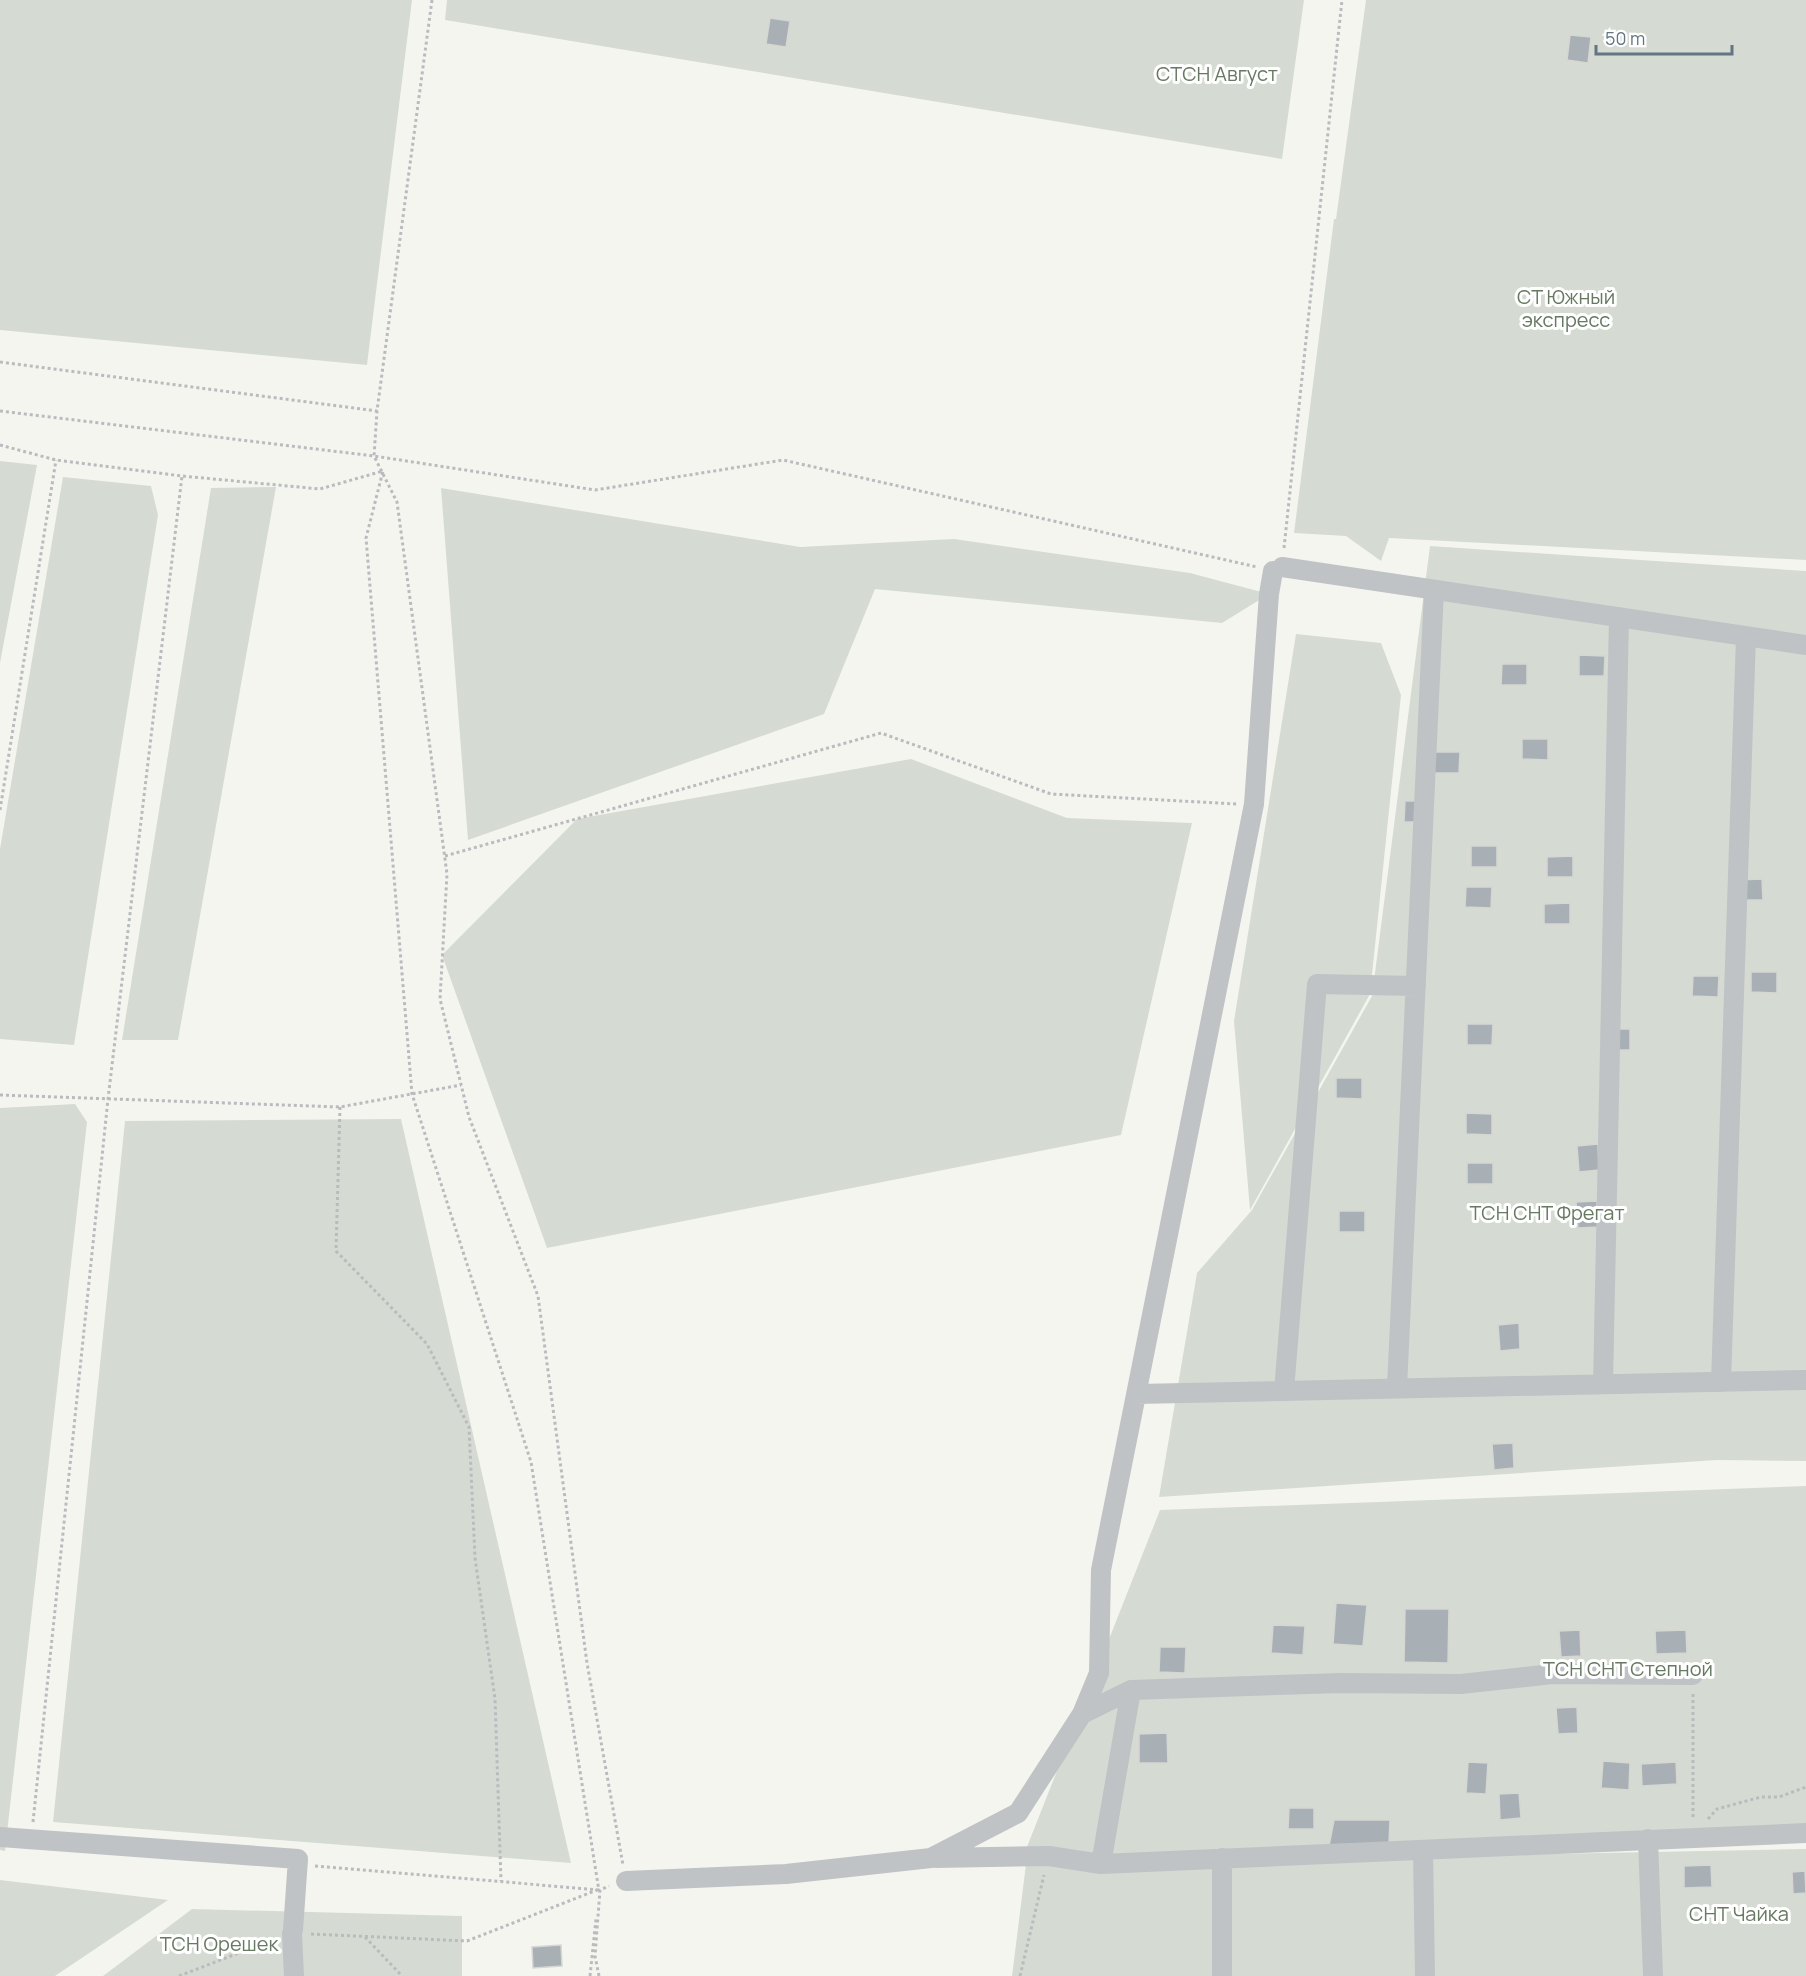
<svg xmlns="http://www.w3.org/2000/svg" width="1806" height="1976" font-family="Manrope,sans-serif">
<rect width="100%" height="100%" fill="#f5f5f0"/>
<path fill="#d5dbd2" d="M 0,0 L 412,0 L 367,365 L 0,330 Z
M 447,0 L 1304,0 L 1282,159 L 445,20 Z
M 1366,0 L 1806,0 L 1806,560 L 1389,538 L 1381,561 L 1346,536 L 1294,533 L 1334,219 L 1336,219 Z
M 0,461 L 37,465 L 0,663 Z
M 63,477 L 151,486 L 158,515 L 74,1045 L 0,1039 L 0,849 Z
M 276,487 L 178,1040 L 122,1040 L 211,488 Z
M 441,488 L 800,547 L 954,539 L 1190,573 L 1269,594 L 1222,623 L 875,589 L 824,714 L 468,840 Z
M 1430,546 L 1806,571 L 1806,1461 L 1717,1460 L 1159,1497 L 1197,1273 L 1252,1210 L 1372,996 Z
M 1296,634 L 1381,643 L 1401,695 L 1370,994 L 1250,1210 L 1234,1021 Z
M 911,759 L 1067,818 L 1192,823 L 1121,1135 L 547,1248 L 442,955 L 577,819 Z
M 75,1104 L 87,1122 L 5,1851 L 0,1850 L 0,1108 Z
M 401,1119 L 571,1863 L 53,1822 L 125,1121 Z
M 1806,1486 L 1806,1837 L 1021,1862 L 1160,1510 Z
M 1806,1849 L 1806,1976 L 1012,1976 L 1026,1864 Z
M 0,1880 L 168,1900 L 55,1976 L 0,1976 Z
M 192,1909 L 462,1916 L 462,1976 L 103,1976 Z"/>
<path fill="#a8b0b5" stroke="#d6d6d3" stroke-width="1.5" d="M 770,18 L 790,21 L 786,47 L 766,44 Z
M 1570,35 L 1591,37 L 1588,63 L 1567,60 Z
M 1579,655 L 1605,656 L 1604,676 L 1579,676 Z
M 1502,664 L 1527,664 L 1527,685 L 1501,685 Z
M 1522,739 L 1548,739 L 1548,760 L 1522,759 Z
M 1434,752 L 1460,752 L 1459,773 L 1434,773 Z
M 1405,801 L 1430,801 L 1430,822 L 1404,822 Z
M 1471,846 L 1497,846 L 1497,867 L 1471,867 Z
M 1573,856 L 1573,877 L 1547,877 L 1547,857 Z
M 1762,879 L 1763,900 L 1737,900 L 1736,880 Z
M 1466,887 L 1492,887 L 1491,908 L 1465,907 Z
M 1570,903 L 1570,924 L 1544,924 L 1544,904 Z
M 1751,972 L 1777,972 L 1777,993 L 1751,992 Z
M 1693,976 L 1719,976 L 1718,997 L 1692,996 Z
M 1467,1024 L 1493,1024 L 1492,1045 L 1467,1045 Z
M 1604,1029 L 1630,1029 L 1630,1050 L 1604,1050 Z
M 1336,1078 L 1362,1078 L 1362,1099 L 1336,1098 Z
M 1466,1113 L 1492,1114 L 1492,1135 L 1466,1134 Z
M 1598,1144 L 1599,1170 L 1579,1172 L 1577,1146 Z
M 1467,1163 L 1493,1163 L 1493,1184 L 1467,1184 Z
M 1597,1201 L 1598,1227 L 1578,1228 L 1576,1202 Z
M 1339,1211 L 1365,1211 L 1365,1232 L 1339,1232 Z
M 1519,1323 L 1520,1349 L 1500,1351 L 1498,1325 Z
M 1513,1443 L 1514,1468 L 1494,1470 L 1492,1444 Z
M 1336,1603 L 1367,1605 L 1363,1646 L 1333,1644 Z
M 1405,1609 L 1449,1609 L 1448,1663 L 1404,1662 Z
M 1273,1625 L 1305,1626 L 1303,1655 L 1271,1653 Z
M 1580,1630 L 1581,1656 L 1561,1657 L 1559,1631 Z
M 1686,1630 L 1687,1653 L 1656,1654 L 1655,1631 Z
M 1160,1647 L 1186,1647 L 1185,1673 L 1159,1672 Z
M 1577,1707 L 1578,1733 L 1558,1734 L 1556,1708 Z
M 1167,1733 L 1168,1763 L 1139,1763 L 1139,1734 Z
M 1603,1761 L 1630,1763 L 1629,1790 L 1601,1788 Z
M 1468,1762 L 1488,1763 L 1486,1794 L 1466,1793 Z
M 1676,1762 L 1677,1784 L 1642,1786 L 1641,1764 Z
M 1519,1793 L 1521,1818 L 1500,1820 L 1499,1794 Z
M 1289,1808 L 1314,1808 L 1314,1829 L 1288,1829 Z
M 1334,1820 L 1390,1820 L 1389,1843 L 1329,1846 Z
M 1711,1865 L 1712,1887 L 1684,1888 L 1684,1866 Z
M 1805,1871 L 1806,1893 L 1793,1894 L 1792,1872 Z
M 561,1945 L 562,1966 L 533,1968 L 532,1947 Z"/>
<g fill="none" stroke-linecap="round" stroke-linejoin="round">
<path stroke="#b9bbbe" stroke-width="3" stroke-dasharray="3 3" stroke-linecap="butt" d="M 432,0 L 377,411 L 374,456 L 397,502 L 447,874 L 440,999 L 469,1117 L 538,1296 L 587,1663 L 623,1865
M 0,362 L 377,411
M 0,411 L 374,456 L 595,490 L 783,460 L 1257,567
M 0,445 L 56,460 L 182,476 L 320,489 L 383,471 L 366,538 L 412,1094 L 531,1462 L 599,1891
M 1284,548 L 1342,0
M 0,810 L 56,460
M 445,856 L 881,733 L 1051,794 L 1237,804
M 0,1095 L 340,1107 L 461,1085
M 340,1107 L 336,1251 L 427,1344 L 469,1427 L 475,1558 L 495,1699 L 501,1881
M 1693,1694 L 1693,1820
M 1708,1819 L 1717,1809 L 1761,1797 L 1779,1797 L 1806,1787
M 33,1822 L 108,1099 L 182,476
M 315,1866 L 600,1890
M 311,1934 L 467,1941 L 597,1890
M 365,1937 L 402,1976
M 179,1976 L 275,1939
M 590,1976 L 596,1919
M 599,1976 L 595,1956 L 600,1890 L 609,1886
M 1020,1976 L 1044,1875"/>
<path stroke="#bfc3c6" stroke-width="20" d="M 1282,567 L 1806,645
M 1721,1382 L 1746,636
M 1603,1384 L 1619,617
M 1397,1388 L 1434,590
M 1284,1391 L 1317,984 L 1416,986
M 1136,1394 L 1806,1380
M 1082,1714 L 1131,1690 L 1341,1683 L 1461,1684 L 1552,1674 L 1693,1675
M 0,1837 L 298,1859 L 293,1930
M 1648,1839 L 1653,1976
M 1423,1850 L 1425,1976
M 936,1858 L 1049,1856 L 1101,1864 L 1806,1833
M 1222,1858 L 1222,1976
M 1101,1864 L 1131,1690
M 626,1881 L 786,1874 L 931,1858 L 1018,1813 L 1082,1714 L 1099,1673 L 1101,1570 L 1254,804 L 1269,594 L 1273,571
M 292,1933 L 294,1976"/>
</g>
<g text-anchor="middle" dominant-baseline="central" stroke-width="6" stroke-linejoin="round" paint-order="stroke">
<g font-size="20" fill="#677962" stroke="#fff">
<text x="1217" y="73">СТСН Август</text>
<text x="1566" y="296">СТ Южный<tspan x="1566" dy="23">экспресс</tspan></text>
<text x="1547" y="1212">ТСН СНТ Фрегат</text>
<text x="1628" y="1668">ТСН СНТ Степной</text>
<text x="1739" y="1913">СНТ Чайка</text>
<text x="219" y="1943">ТСН Орешек</text>
</g>
</g>
<path d="M1596 45v9h136v-9" fill="none" stroke="#637482" stroke-width="3"/>
<text x="1605" y="45" font-size="18" fill="#637482" stroke="#ffffff" stroke-width="4.5" paint-order="stroke">50 m</text>
</svg>
